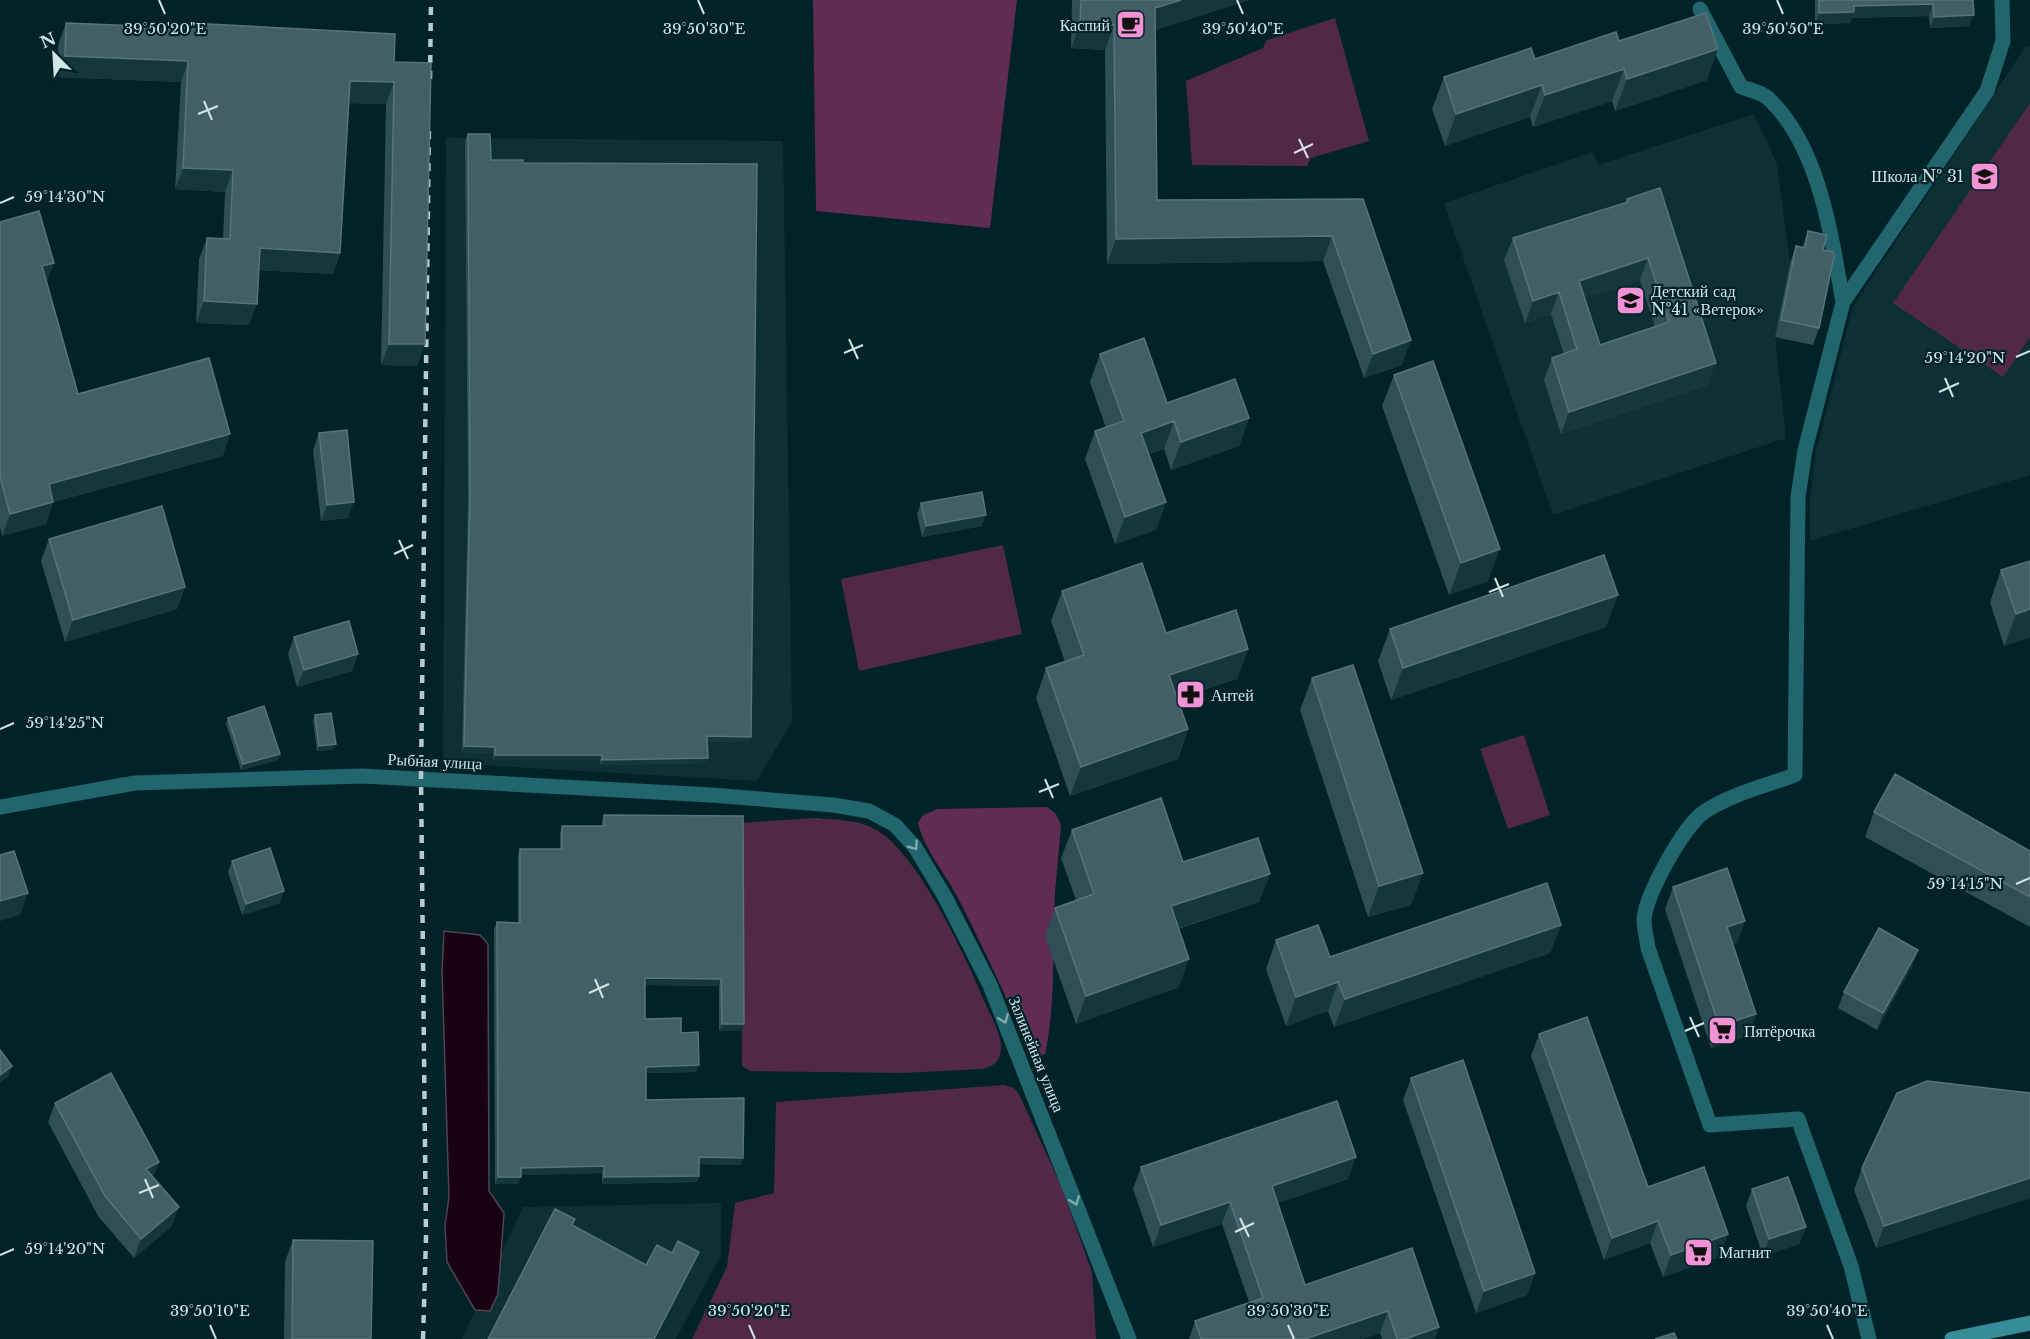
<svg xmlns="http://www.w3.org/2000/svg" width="2030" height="1339" viewBox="0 0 2030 1339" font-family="'Libre Baskerville',serif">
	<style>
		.built { fill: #0d3035 }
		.green { fill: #512946 }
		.forest { fill: #612c52 }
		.water { fill: #1a0013; stroke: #514452; stroke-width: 1.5 }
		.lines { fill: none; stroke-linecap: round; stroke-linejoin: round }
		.street { stroke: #21666f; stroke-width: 15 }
		.secondary { stroke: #368c97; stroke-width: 15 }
		.rail { stroke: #b6cbcd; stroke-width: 4.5; stroke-dasharray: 8 8; stroke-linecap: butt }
		.wall { fill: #2f4f54; fill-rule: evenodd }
		.shaded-wall { fill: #15373c }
		.building { fill: #415f64; stroke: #577478; stroke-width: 1.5; fill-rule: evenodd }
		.oneway { stroke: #82abb0 }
		.ticks { fill: none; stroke: #d1e4e6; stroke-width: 2 }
		.labels { text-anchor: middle; stroke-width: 4.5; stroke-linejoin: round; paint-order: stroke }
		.poi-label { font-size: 16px; fill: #d1e4e6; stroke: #002328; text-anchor: start }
		.street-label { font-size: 16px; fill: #d1e4e6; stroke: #002328 }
		.ticks-label { font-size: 15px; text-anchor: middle; fill: #d1e4e6; stroke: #002328; stroke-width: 4.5; stroke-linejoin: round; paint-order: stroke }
	</style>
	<rect width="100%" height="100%" fill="#002328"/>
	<path class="built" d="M2026,46H2030V475L1810,541V499L1816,452L1853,306Z
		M1754,114L1777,164L1790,263L1775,337L1786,438L1553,515L1444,203L1593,152L1598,165Z
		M446,138L783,141L792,721L757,781L443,763Z
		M721,1203V1255L676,1339H462L523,1207Z"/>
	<path class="green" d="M1335,18L1369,141L1311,158L1307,166L1192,165L1186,81L1263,48L1267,40Z
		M2030,103V337L2003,377L1893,303Z
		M1003,545L1022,634L859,671L841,579Z
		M1524,735L1550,815L1508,829L1480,749Z
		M815,818C835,820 859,819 877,830C919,856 966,957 985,1003C991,1017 1005,1040 1000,1055C998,1064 991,1066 983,1069L902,1073L750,1071L742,1066L740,823Z
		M1004,1085L1014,1088L1019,1094L1062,1188L1092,1272L1096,1339H692L727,1267L735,1203L774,1193L776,1102Z"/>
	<path class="forest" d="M813,0H1017L990,228L816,211Z
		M1047,807L1056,814L1061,825C1059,854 1055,883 1054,912C1053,959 1055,1007 1045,1054L1036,1058L1032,1055C1008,1001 984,948 957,896C943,870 925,851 918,823L922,816L937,809Z"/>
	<path class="water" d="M444,931L480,935L488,944L489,1191L504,1213L498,1294L490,1311L475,1310L447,1262L445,1226L449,1197L442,972Z"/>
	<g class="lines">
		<path class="street" d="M1700,9L1741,87C1750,90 1764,93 1770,100C1820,149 1831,235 1843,302
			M0,807L135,783L362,776L711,795L833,805L869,811L895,825L915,847L945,897L990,985L1129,1339
			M1869,1339L1851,1266L1798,1119L1710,1125L1648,948C1647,939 1644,929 1644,920C1645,895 1684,826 1704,812C1731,794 1765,786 1795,775L1798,497L1805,450L1843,302L1987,91L2003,41L2002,0"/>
		<path class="secondary" d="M1952,1339L2030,1323"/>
		<path class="rail" d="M430,79L431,0
			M423,1339L426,1238L421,778L429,124"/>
	</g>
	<path class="wall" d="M1072,0H1249L1155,30L1157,200L1363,199L1402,365L1364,378L1323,261L1107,264L1105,50L1071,48Z
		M1815,0H1973L1969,26L1930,28L1929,16L1852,18L1850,23L1815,24Z
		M66,23L188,28L190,23L394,62L425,344L417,366L381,365L386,104L349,103L340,253L333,274L258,270L249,325L196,323L199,259L207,238L223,239L225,192L175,189L181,82L57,77L58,45Z
		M1619,41L1707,80L1615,111L1612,101L1533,127L1530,117L1445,146L1432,109L1444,77Z
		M468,134L491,160L523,163L749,742H708L705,763L600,765V760H493V753L462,752L468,501L465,140Z
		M1627,199L1708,385L1561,434L1544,380L1552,358L1564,354L1551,314L1525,323L1504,260L1513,238L1625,203ZM1640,280L1655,327L1600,345L1585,298Z
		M0,222L47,283L78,394L223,456L53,502L46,524L2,536L0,527Z
		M1808,231L1823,250L1819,328L1813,345L1775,337L1790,263L1796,246L1802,248Z
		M1100,354L1167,403L1249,418L1239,446L1171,470L1164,449L1149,454L1166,502L1156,530L1115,544L1085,459L1095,431L1106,428L1090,382Z
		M1394,375L1488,581L1449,595L1382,406Z
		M319,433L348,518L321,521L313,450Z
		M921,503L982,526L922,537L917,514Z
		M49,539L185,587L177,609L65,642L41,561Z
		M2030,561V637L2004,646L1990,602L2001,570Z
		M1062,591L1166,633L1248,649L1237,679L1178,698L1188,729L1178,759L1070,796L1036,698L1046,668L1065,662L1051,621Z
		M1606,627L1391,700L1378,661L1390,629Z
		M294,637L358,654L352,671L297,687L288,654Z
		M1312,678L1411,905L1368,917L1300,710Z
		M315,715L336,744L334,749L317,751L313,720Z
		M228,718L280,754L278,760L241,770L226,723Z
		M1874,812L2030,851V927L1865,837Z
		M604,815L743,816L744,1024L742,1031H719V986L645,985V1019L681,1033L696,1072L646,1073V1100L741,1165L699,1164V1176L697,1182L602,1184V1173L521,1175L518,1184H495L494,929L497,922L518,923V856L520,849H560V833L562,826H602V822Z
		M1072,830L1183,862L1259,902L1178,929L1179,987L1076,1024L1045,936L1055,908L1076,900L1061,858Z
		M232,861L280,903L242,915L228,872Z
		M1673,887L1737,943L1732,944L1756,1014L1748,1036L1711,1048L1665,909Z
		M1561,925L1550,953L1334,1027L1328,1011L1286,1026L1266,969L1276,940L1330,957Z
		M1918,950L1912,966L1877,1030L1838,1008L1844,992Z
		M1539,1034L1648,1187L1720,1257L1663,1277L1650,1243L1604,1260L1531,1056Z
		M1411,1078L1535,1273L1527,1295L1476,1313L1403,1100Z
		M2030,1093V1198L1876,1248L1854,1190L1862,1168Z
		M55,1103L159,1162L153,1177L179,1207L171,1227L134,1258L98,1216L48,1122Z
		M1141,1167L1348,1179L1278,1203L1305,1285L1439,1327L1435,1339H1382L1380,1333L1362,1339H1189L1195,1321L1249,1302L1222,1224L1153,1247L1133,1189Z
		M1752,1189L1806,1227L1799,1244L1763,1256L1746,1206Z
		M293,1240L371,1339H284L285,1262Z"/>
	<path class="shaded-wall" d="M1181,0H1249L1146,33L1155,8Z
		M1933,4L1929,16L1852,18L1850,23L1815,24L1819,13L1854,6Z
		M1974,15L1969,26L1930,28L1934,17Z
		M1080,24L1114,25L1105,50L1071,48Z
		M1718,49L1707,80L1615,111L1627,79Z
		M65,56L188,61L181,82L57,77Z
		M1624,69L1612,101L1533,127L1545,95Z
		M350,81L394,82L386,104L342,103Z
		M1542,85L1530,117L1445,146L1456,114Z
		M183,168L233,170L225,192L175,189Z
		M1332,236L1323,261L1107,264L1116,239Z
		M260,248L340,253L333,274L252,270Z
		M1648,258L1640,280L1571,303L1579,281Z
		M54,263L46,285L42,266Z
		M1559,292L1551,314L1525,323L1533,301Z
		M204,301L257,304L249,325L196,323Z
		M1411,340L1402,365L1364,378L1373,354Z
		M389,344H425L417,366L381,365Z
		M1716,363L1708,385L1561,434L1569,412Z
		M1249,418L1239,446L1171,470L1181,442Z
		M1174,421L1164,449L1131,460L1141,433Z
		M230,434L223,456L53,502L46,524L2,536L10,514L49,484Z
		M354,502L348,518L321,521L327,505Z
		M1166,502L1156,530L1115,544L1125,517Z
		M986,515L982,526L922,537L926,526Z
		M1500,549L1488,581L1449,595L1461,563Z
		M185,587L177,609L65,642L73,620Z
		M1618,595L1606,627L1391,700L1403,668Z
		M2030,609V637L2004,646L2016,614Z
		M1248,649L1237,679L1158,704L1169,675Z
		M358,654L352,671L297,687L304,670Z
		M1188,729L1178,759L1070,796L1081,767Z
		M707,736L751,737L749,742H705Z
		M336,744L334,749L317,751L319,746Z
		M464,746L495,747L493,753L462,752Z
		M280,754L278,760L241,770L243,764Z
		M495,755H602L600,760H493Z
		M708,758L705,763L600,765L602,760Z
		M1423,873L1411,905L1368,917L1379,886Z
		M1270,874L1259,902L1160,934L1171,906Z
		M284,891L280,903L242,915L246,904Z
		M28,893L20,915L0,921V901Z
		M1745,921L1737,943L1719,949L1727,927Z
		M1561,925L1550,953L1334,1027L1345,999Z
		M1918,950L1912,966L1877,1030L1883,1013Z
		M1189,959L1179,987L1076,1024L1086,996Z
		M645,978L721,979L719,986L643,985Z
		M1338,982L1328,1011L1286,1026L1296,997Z
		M1756,1014L1748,1036L1711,1048L1719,1026Z
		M722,1024H744L742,1031H719Z
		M699,1065L696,1072L643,1073L646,1067Z
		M12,1066L8,1077L0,1083V1075Z
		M699,1157L743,1158L741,1165L697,1164Z
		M1356,1157L1348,1179L1264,1208L1272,1186Z
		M159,1162L151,1182L146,1169Z
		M604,1166L602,1173L518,1175L521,1168Z
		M699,1176L697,1182L602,1184L604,1177Z
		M498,1177H521L518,1184H495Z
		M2030,1178V1198L1876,1248L1884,1226Z
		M1230,1202L1222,1224L1153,1247L1161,1225Z
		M179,1207L171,1227L134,1258L141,1239Z
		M1658,1221L1650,1243L1604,1260L1612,1238Z
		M1806,1227L1799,1244L1763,1256L1769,1239Z
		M1728,1234L1720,1257L1663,1277L1671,1255Z
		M699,1252L697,1258L655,1339H654Z
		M1535,1273L1527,1295L1476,1313L1484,1291Z
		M1388,1311L1380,1333L1362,1339H1305Z
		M1439,1327L1435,1339H1405Z"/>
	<path class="building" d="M1081,0H1181L1155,8L1157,200L1363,199L1411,340L1373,354L1332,236L1116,239L1114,25L1080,24Z
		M1819,0H1973L1974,15L1934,17L1933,4L1854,6V12L1819,13Z
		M1706,13L1718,49L1627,79L1624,69L1545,95L1542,85L1456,114L1444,77L1531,48L1535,59L1616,32L1619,41Z
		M66,23L190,28V23L395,34L394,62L431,63L425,344H389L394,82L350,81L340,253L260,248L257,304L204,301L207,238L230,239L233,170L183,168L188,61L65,56Z
		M468,134H490L491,160H523V163L757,164L751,737L707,736L708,758L602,760V755H495V747L464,746L470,495Z
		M1660,188L1716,363L1569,412L1552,358L1577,349L1559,292L1533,301L1513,238L1628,202L1627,199ZM1648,258L1669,322L1600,345L1579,281Z
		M39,211L54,263L42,266L78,394L209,358L230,434L49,484L53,502L10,514L0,477V222Z
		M1808,231L1827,235L1823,250L1833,252L1834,256L1819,328L1781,320L1796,246L1805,248Z
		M1144,338L1167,403L1235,379L1249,418L1181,442L1174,421L1141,433L1166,502L1125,517L1095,431L1124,421L1100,354Z
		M1433,361L1500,549L1461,563L1394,375Z
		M347,430L354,502L327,505L319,433Z
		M982,492L986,515L926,526L921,503Z
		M162,506L185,587L73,620L49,539Z
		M1604,555L1618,595L1403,668L1390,629Z
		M2030,561V609L2016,614L2001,570Z
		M1142,563L1166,633L1236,610L1248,649L1169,675L1188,729L1081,767L1046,668L1084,655L1062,591Z
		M349,621L358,654L304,670L294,637Z
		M1353,665L1423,873L1379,886L1312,678Z
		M264,706L280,754L243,764L228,718Z
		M331,713L336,744L319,746L315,715Z
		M1895,774L2030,851V897L1874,812Z
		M1161,798L1183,862L1258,838L1270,874L1171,906L1189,959L1086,996L1055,908L1094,894L1072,830Z
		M604,815L743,816L744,1024H722L721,979L645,978V1019L681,1018V1033L698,1032L699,1065L646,1067V1100L744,1098L743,1158L699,1157V1176L604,1177V1166L521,1168V1177H498L497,922L520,923V849H562V826H604Z
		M270,848L284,891L246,904L232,861Z
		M14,851L28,893L0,901V855Z
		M1727,868L1745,921L1727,927L1756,1014L1719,1026L1673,887Z
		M1547,883L1561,925L1345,999L1338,982L1296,997L1276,940L1318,925L1330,957Z
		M1879,928L1918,950L1883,1013L1844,992Z
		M1587,1017L1648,1187L1704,1167L1728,1234L1671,1255L1658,1221L1612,1238L1539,1034Z
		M0,1050L12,1066L0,1075Z
		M1463,1060L1535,1273L1484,1291L1411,1078Z
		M111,1073L159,1162L146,1169L179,1207L141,1239L105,1196L55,1103Z
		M1927,1081L2030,1093V1178L1884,1226L1862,1168L1897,1093Z
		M1337,1101L1356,1157L1272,1186L1305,1285L1412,1248L1439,1327L1405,1339H1397L1388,1311L1305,1339H1201L1195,1321L1263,1298L1230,1202L1161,1225L1141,1167Z
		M1788,1177L1806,1227L1769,1239L1752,1189Z
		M555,1209L575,1219L572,1225L646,1265L657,1245L672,1253L678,1241L699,1252L654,1339H488Z
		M293,1240L373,1241L371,1339H292Z
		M1674,1333L1677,1339H1655Z"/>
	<defs><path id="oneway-chevron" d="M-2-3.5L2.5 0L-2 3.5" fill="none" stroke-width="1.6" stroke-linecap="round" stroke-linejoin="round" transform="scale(1.5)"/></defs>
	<g class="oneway">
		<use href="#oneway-chevron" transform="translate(914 846) rotate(55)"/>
		<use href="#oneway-chevron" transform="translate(1004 1019) rotate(68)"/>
		<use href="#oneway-chevron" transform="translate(1075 1201) rotate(69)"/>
	</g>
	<path class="ticks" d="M159,0L165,14M698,0L704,14M1237,0L1243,14M1777,0L1783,14M204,101L212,120M198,114L218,106M1299,139L1308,158M1294,153L1313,144M0,203L14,197M849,339L858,359M844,353L863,345M2016,357L2030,351M1945,378L1953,397M1939,392L1959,383M399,540L408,559M394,554L413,545M1495,578L1503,597M1489,592L1509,584M0,729L14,723M1045,779L1053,798M1039,792L1059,784M2016,884L2030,878M595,979L603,998M589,993L609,984M1690,1017L1699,1037M1685,1031L1704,1023M145,1179L153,1198M139,1193L159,1185M1240,1218L1249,1237M1235,1232L1254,1223M0,1255L14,1249M210,1325L216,1339M749,1325L755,1339M1288,1325L1294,1339M1827,1325L1833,1339"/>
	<defs>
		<symbol id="cafe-square" viewBox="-11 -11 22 22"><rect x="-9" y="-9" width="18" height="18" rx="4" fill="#f391d6" stroke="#002328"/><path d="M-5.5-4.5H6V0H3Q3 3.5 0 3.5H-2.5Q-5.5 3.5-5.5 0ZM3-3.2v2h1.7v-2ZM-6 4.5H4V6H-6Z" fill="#111"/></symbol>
		<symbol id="school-square" viewBox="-11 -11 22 22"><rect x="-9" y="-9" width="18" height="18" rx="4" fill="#f391d6" stroke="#002328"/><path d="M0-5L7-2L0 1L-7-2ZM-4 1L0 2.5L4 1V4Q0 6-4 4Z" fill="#111"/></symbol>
		<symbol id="pharmacy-square" viewBox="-11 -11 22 22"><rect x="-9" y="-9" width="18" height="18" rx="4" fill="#f391d6" stroke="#002328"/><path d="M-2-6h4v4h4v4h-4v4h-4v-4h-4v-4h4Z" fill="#111"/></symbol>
		<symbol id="supermarket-square" viewBox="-11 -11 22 22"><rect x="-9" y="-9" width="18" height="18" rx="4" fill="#f391d6" stroke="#002328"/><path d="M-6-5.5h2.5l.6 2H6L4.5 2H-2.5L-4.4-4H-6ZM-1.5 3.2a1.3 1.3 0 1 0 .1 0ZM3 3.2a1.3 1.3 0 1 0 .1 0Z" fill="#111"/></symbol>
	</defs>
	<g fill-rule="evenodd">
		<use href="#cafe-square" x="1114" y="8" width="33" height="33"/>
		<use href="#school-square" x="1968" y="160" width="33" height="33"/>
		<use href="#school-square" x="1614" y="284" width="33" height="33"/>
		<use href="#pharmacy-square" x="1174" y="678" width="33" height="33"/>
		<use href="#supermarket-square" x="1706" y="1014" width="33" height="33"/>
		<use href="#supermarket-square" x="1682" y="1236" width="33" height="33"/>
	</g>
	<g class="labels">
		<g class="poi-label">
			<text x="1110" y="31" text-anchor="end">Каспий</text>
			<text x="1964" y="182" text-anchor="end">Школа № 31</text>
			<text x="1651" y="297">Детский сад<tspan x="1651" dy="18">№41 «Ветерок»</tspan></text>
			<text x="1211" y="701">Антей</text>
			<text x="1744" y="1037">Пятёрочка</text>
			<text x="1719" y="1258">Магнит</text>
		</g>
		<g class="street-label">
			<text transform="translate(435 761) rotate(3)" y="6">Рыбная улица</text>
			<text transform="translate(1037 1054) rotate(68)" y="6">Залинейная улица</text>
		</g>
	</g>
	<g class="ticks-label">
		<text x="704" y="34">39°50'30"E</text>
		<text x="1783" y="34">39°50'50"E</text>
		<text x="165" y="34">39°50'20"E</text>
		<text x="1243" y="34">39°50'40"E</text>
		<text x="65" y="202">59°14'30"N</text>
		<text x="1965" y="363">59°14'20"N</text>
		<text x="65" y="728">59°14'25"N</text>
		<text x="1965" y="889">59°14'15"N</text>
		<text x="65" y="1254">59°14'20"N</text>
		<text x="210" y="1316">39°50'10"E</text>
		<text x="749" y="1316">39°50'20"E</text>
		<text x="1288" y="1316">39°50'30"E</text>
		<text x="1827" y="1316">39°50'40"E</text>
	</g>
	<g transform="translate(54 54) rotate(336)" stroke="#002328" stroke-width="4.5" paint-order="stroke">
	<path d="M0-4.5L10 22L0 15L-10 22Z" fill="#d1e4e6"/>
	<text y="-9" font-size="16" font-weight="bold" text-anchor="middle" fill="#d1e4e6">N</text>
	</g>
</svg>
